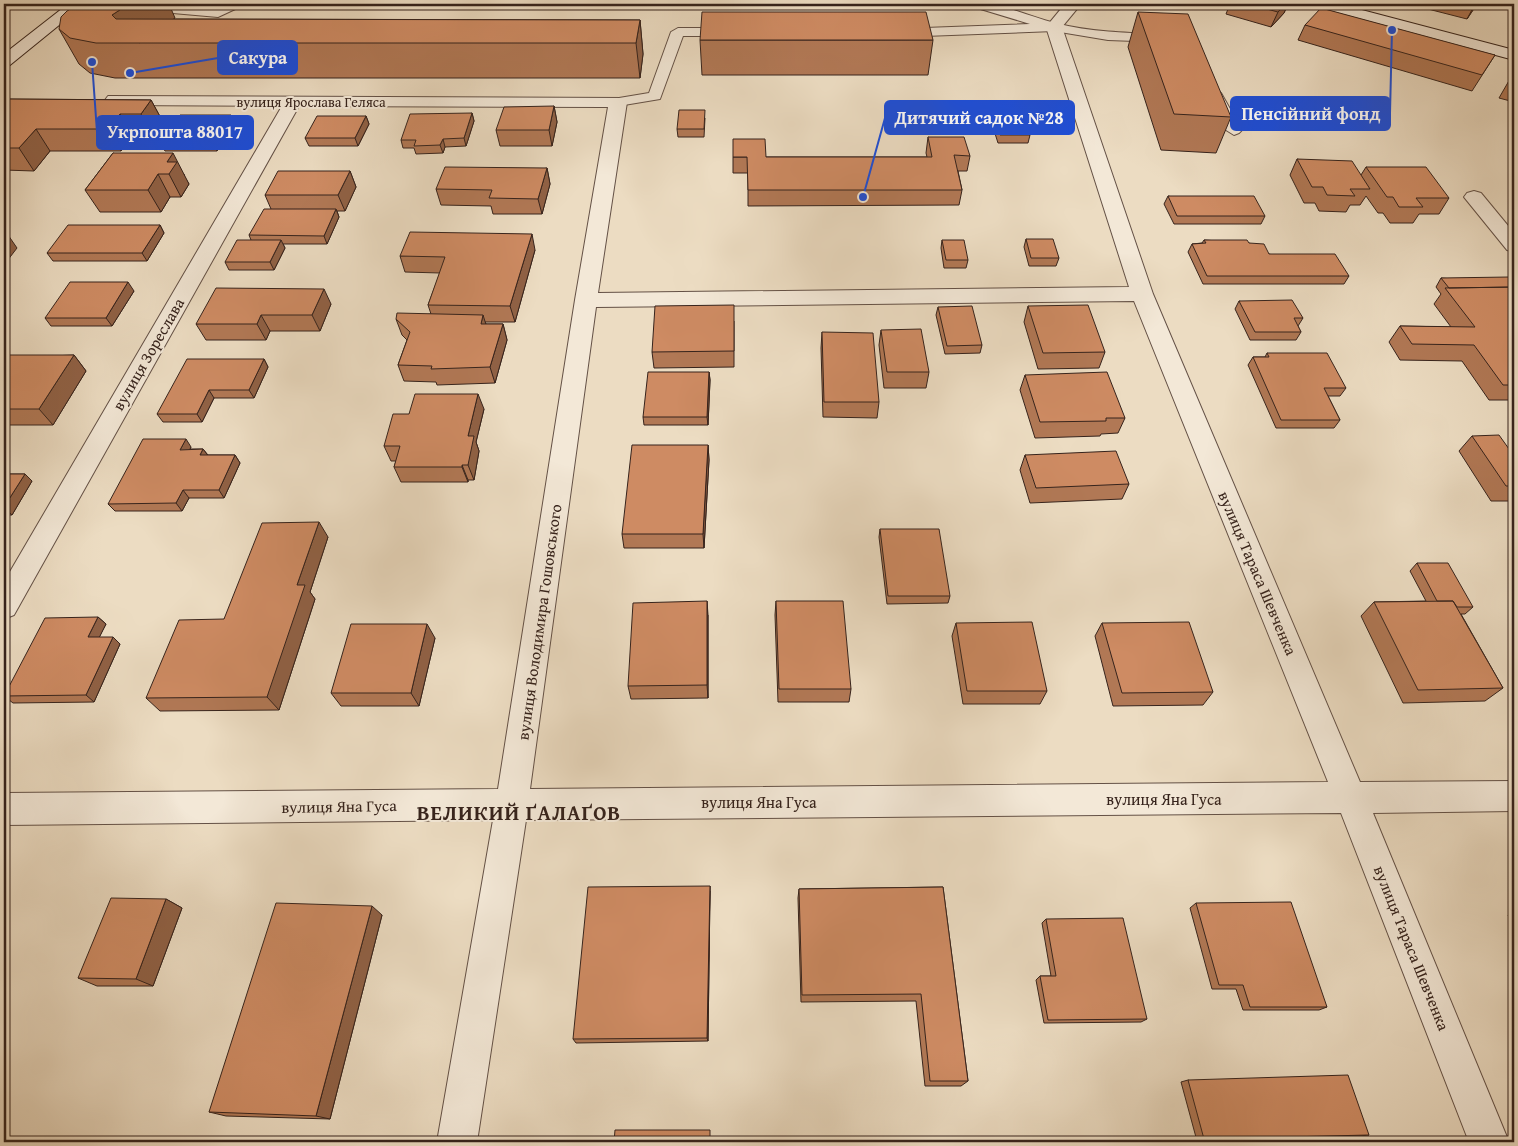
<svg xmlns="http://www.w3.org/2000/svg" width="1518" height="1146" viewBox="0 0 1518 1146" font-family="'Gentium Book Plus',serif">
	<style>
		.lines { fill: none; stroke-linecap: round; stroke-linejoin: round }
		.lane-casing { stroke: #645146; stroke-width: 2 }
		.street-casing { stroke: #645146; stroke-width: 2 }
		.secondary-casing { stroke: #36231c; stroke-width: 2 }
		.lane { fill: #f3e8d7; fill-rule: evenodd }
		.street { fill: #f3e8d7; fill-rule: evenodd }
		.secondary { fill: #f3e8d7; fill-rule: evenodd }
		.wall { fill: #b17855; stroke: #36231c }
		.shaded-wall { fill: #906145; stroke: #36231c }
		.building { fill: #ce8b63; stroke: #36231c }
		.labels { text-anchor: middle; stroke-width: 4; stroke-linejoin: round; paint-order: stroke }
		.far-street-label { font-size: 14px; fill: #36231c; stroke: #f3e8d7 }
		.street-label { font-size: 16px; fill: #36231c; stroke: #f3e8d7 }
		.district-label { font-size: 21px; font-weight: bold; letter-spacing: 1px; fill: #36231c; stroke: #f3e8d7 }
		.leader { fill: none; stroke: #1d4ed8; stroke-width: 2 }
		.callout-dot { fill: #1d4ed8; stroke: #f3e8d7; stroke-width: 2 }
		.callout { fill: #1d4ed8; stroke: #1d4ed8; stroke-width: 2 }
		.callout-label { font-size: 18px; text-anchor: middle; font-weight: bold; fill: #fff }
	</style>
	<rect width="100%" height="100%" fill="#ecdcc2"/>
	<filter id="stains"><feTurbulence type="fractalNoise" baseFrequency=".004" numOctaves="4"/><feColorMatrix values="0 0 0 0 .2 0 0 0 0 .09 0 0 0 0 .02 0 0 0 .5 -.17"/></filter>
	<radialGradient id="worn" r=".72"><stop offset=".6" stop-color="#630" stop-opacity="0"/><stop offset="1" stop-color="#630" stop-opacity=".3"/></radialGradient>
	<g class="lines">
		<defs>
			<path id="lane" d="M109,4H158L216,9L228,4H246L218,17L116,8Z
				M972,4C1001,2 1027,16 1055,23C1090,32 1127,33 1163,34L1170,38L1163,42L1108,40L1054,31L898,37L891,33L898,29L1030,24L974,7Z
				M678,28H732L739,32L732,36H683L660,99L618,106L613,105L611,102L613,99L649,93L671,32Z
				M1214,89L1221,93L1242,130L1239,133L1234,135L1226,130L1207,93Z"/>
			<path id="street" d="M1065,4H1081L1062,27L1153,294L1360,782L1514,781V811L1373,813L1509,1142H1469L1341,813L526,820L477,1142H437L493,820L4,825V793L498,789L575,300L608,107L299,106L14,615L4,619V582L282,106L114,105L108,104L105,100L108,96L624,98L627,102L598,293L1129,287L1046,27ZM1134,301L1328,782L530,789L596,307Z
				M1474,191L1481,193L1514,233V252L1507,250L1464,197L1467,193Z"/>
			<path id="secondary" d="M68,4H85L10,65L4,67V54Z
				M1314,4H1339L1514,50V60L1317,7Z"/>
		</defs>
		<use href="#lane" class="lane-casing"/>
		<use href="#street" class="street-casing"/>
		<use href="#secondary" class="secondary-casing"/>
		<use href="#lane" class="lane"/>
		<use href="#street" class="street"/>
		<use href="#secondary" class="secondary"/>
	</g>
	<path class="wall" d="M394,4H416L412,7Z
		M1230,4H1288L1284,13L1271,27L1226,14Z
		M1427,4H1477L1467,19L1424,8Z
		M1138,12L1231,117L1216,153L1161,150L1128,47Z
		M175,18L173,19L640,20L643,54L640,78H115L90,73L79,64L59,29Z
		M1305,25L1495,55L1472,91L1298,40Z
		M700,40H933L928,75H702Z
		M1514,72V102L1499,98Z
		M4,99L151,100L163,122L153,136H132L121,151H50L34,171L4,170Z
		M554,106L557,122L552,146H500L496,130Z
		M472,113L474,121L466,146L445,147L443,153L416,154L414,148H403L401,140Z
		M366,116L369,124L358,146H309L305,138Z
		M994,116L1030,135L1028,143H998L992,124Z
		M705,118L704,137H678L677,129Z
		M234,123L217,151H165L160,143Z
		M928,137L970,156L967,171H958L962,190L959,205L748,206V173H733V157H927L926,153Z
		M113,153L185,175L184,176L189,184L181,197H170L161,212H100L85,190Z
		M1297,159L1361,175L1366,167L1449,198L1439,214H1419L1413,223H1390L1383,213H1378L1366,196L1360,205H1350L1346,212L1319,211L1315,203H1304L1290,175Z
		M547,168L550,184L542,214H493L491,206L441,205L436,189Z
		M350,171L356,187L345,211H337L339,217L327,244H283L285,248L274,270H229L225,262L251,240L249,235L271,209L265,195Z
		M1168,196L1265,216L1261,224H1174L1164,204Z
		M160,225L164,233L147,261H53L47,253Z
		M1026,239L1059,258L1056,266H1029L1024,247Z
		M942,240L968,260L966,268H944L941,248Z
		M1204,240L1249,243L1269,254L1349,276L1344,284H1203L1188,252L1192,244L1202,243Z
		M535,250L515,322H485L486,324H503L507,340L495,383L437,385L436,382L404,381L398,365L407,340L402,335L396,319L431,314L428,305L440,273L405,272L400,256Z
		M1441,278L1514,284V400H1489L1462,361L1400,360L1389,342L1400,326L1451,327L1434,304L1441,294L1436,287Z
		M134,291L112,326H51L45,318Z
		M1239,301L1303,318L1298,326L1301,332L1296,340H1250L1235,309Z
		M331,304L320,331H270L266,340H206L196,324Z
		M1028,306L1105,352L1099,368L1038,369L1024,322Z
		M938,307L982,345L980,353L945,354L936,315Z
		M734,321V367L654,368L652,352Z
		M881,330L929,372L926,388H884L879,345Z
		M822,332L879,402L877,418L823,417L821,348Z
		M1267,353L1346,388L1340,396H1328L1340,420L1334,428H1276L1248,365L1253,357H1265Z
		M74,355L86,371L53,425H4V358Z
		M264,359L268,367L254,398H214L202,422H163L157,414Z
		M709,372L710,380L708,425H644L643,417Z
		M1025,375L1125,418L1118,433L1101,434L1100,436L1035,438L1020,390Z
		M484,409L476,442L479,451L474,480H468V482H401L394,467L396,461H391L384,446L409,414Z
		M1472,436L1514,456V501H1491L1459,451Z
		M708,445L709,460L704,548H624L622,534Z
		M191,447L190,449H203L208,455H235L240,463L224,498H189L182,511H115L108,504Z
		M1025,455L1129,484L1122,499L1030,503L1020,470Z
		M4,474H25L32,481L12,515H4Z
		M880,529L950,596L948,603L887,604L879,537Z
		M328,537L310,592L315,599L279,710L160,711L146,698L224,619Z
		M1417,563L1473,607L1465,614H1461L1503,688L1485,701L1403,703L1361,616L1374,602L1426,601L1410,571Z
		M776,601L851,689L849,702H778L775,615Z
		M708,615V698L631,699L628,686Z
		M98,617L106,624L99,637L120,644L94,702L13,703L4,696Z
		M956,623L1047,691L1040,704H963L952,636Z
		M1102,623L1213,692L1203,705L1113,706L1095,636Z
		M435,638L419,706H341L331,693Z
		M943,887L968,1081L961,1086H925L916,1001L801,1002L798,898L799,889Z
		M710,891L708,1041L576,1043L573,1039Z
		M166,899L182,908L153,986H97L78,978Z
		M1196,903L1327,1007L1319,1010H1243L1236,989H1212L1190,908Z
		M1514,913V928L1508,915Z
		M382,915L330,1119L226,1116L209,1112Z
		M1046,919L1147,1019L1141,1022L1044,1023L1036,980L1040,976H1051L1042,923Z
		M1188,1080L1369,1135L1359,1136L1197,1141L1181,1082Z"/>
	<path class="shaded-wall" d="M4,4H10L12,7L4,14Z
		M129,4H169L175,18L139,43L112,15Z
		M1285,4H1288L1284,13L1271,27L1278,12Z
		M1475,4H1477L1467,19Z
		M640,20L643,54L640,78L636,43Z
		M151,100L163,122L153,136L141,114Z
		M554,106L557,122L552,146L549,130Z
		M472,113L474,121L466,146L464,138Z
		M120,114L132,136L121,151L108,129Z
		M231,115L234,123L217,151L213,143Z
		M366,116L369,124L358,146L355,138Z
		M36,129L50,151L34,171L19,148Z
		M443,139L445,147L443,153L440,145Z
		M173,153L189,184L181,197L169,174L167,162Z
		M547,168L550,184L542,214L538,199Z
		M350,171L356,187L345,211L338,195Z
		M158,174L170,197L161,212L148,190Z
		M336,209L339,217L327,244L324,236Z
		M160,225L164,233L147,261L142,253Z
		M6,232L17,248L4,265V234Z
		M532,234L535,250L515,322L510,306Z
		M281,240L285,248L274,270L270,262Z
		M128,282L134,291L112,326L106,318Z
		M324,289L331,304L320,331L312,315Z
		M261,315L270,331L266,340L257,324Z
		M483,315L488,331L481,324Z
		M503,324L507,340L495,383L490,367Z
		M74,355L86,371L53,425L39,409Z
		M264,359L268,367L254,398L249,390Z
		M709,372L710,380L708,425L707,417Z
		M209,390L214,398L202,422L197,414Z
		M478,394L484,409L476,442L479,451L474,480L468,465V436Z
		M186,439L191,447L186,457L180,450Z
		M708,445L709,460L704,548L703,534Z
		M203,449L209,457L200,455Z
		M235,455L240,463L224,498L219,490Z
		M462,465L468,480V482L462,467Z
		M25,474L32,481L12,515L4,507Z
		M183,490L189,498L182,511L176,503Z
		M319,522L328,537L310,592L315,599L279,710L267,697L297,585Z
		M707,601L708,615V698L707,685Z
		M98,617L106,624L96,644L88,637Z
		M427,624L435,638L419,706L411,693Z
		M113,637L120,644L94,702L86,695Z
		M710,886V891L708,1041L707,1038Z
		M166,899L182,908L153,986L136,979Z
		M372,906L382,915L330,1119L316,1116Z"/>
	<path class="building" d="M79,4H129L112,15L116,19L640,20L636,43H96L70,38L59,29L61,17L67,11Z
		M1248,4H1285L1278,12Z
		M1321,8L1495,55L1482,75L1305,25Z
		M702,12H926L933,40H700Z
		M1138,12L1188,14L1231,117L1174,114Z
		M1514,73V84L1509,82Z
		M4,99L151,100L141,114H120L108,129H36L19,148H4Z
		M554,106L549,130H496L504,107Z
		M679,110H705L704,129H677Z
		M472,113L464,138L443,139L440,145L414,146L416,140H401L410,114Z
		M180,115H231L213,143H160Z
		M317,116H366L355,138H305Z
		M994,116H1023L1030,135H1000Z
		M928,137H964L970,156L954,155L962,190H748L747,157H733V139H765L766,157H932Z
		M113,153H173L167,162H177L169,174H158L148,190H85Z
		M1297,159L1352,161L1370,189H1350L1355,196L1327,195L1323,187H1312Z
		M445,167L547,168L538,199L489,198L492,190L436,189Z
		M1366,167H1426L1449,198H1416L1423,207H1399L1393,197H1387Z
		M278,171H350L338,195H265Z
		M1168,196H1254L1265,216H1177Z
		M264,209H336L324,236L249,235Z
		M68,225H160L142,253H47Z
		M410,232L532,234L510,306L428,305L445,257L400,256Z
		M1026,239H1053L1059,258H1031Z
		M237,240H281L270,262H225Z
		M942,240H964L968,260H946Z
		M1204,240H1247L1249,243L1264,244L1269,254H1335L1349,276H1207L1192,244L1206,243Z
		M1509,277L1514,284V287L1449,288L1441,278Z
		M70,282H128L106,318H45Z
		M1514,287V385H1503L1474,345L1412,344L1400,326L1475,327L1445,288Z
		M216,288L324,289L312,315H261L257,324H196Z
		M1292,300L1303,318H1294L1301,332H1255L1239,301Z
		M734,305V351L652,352L655,306Z
		M1088,305L1105,352L1043,353L1028,306Z
		M972,306L982,345L947,346L938,307Z
		M397,313L483,315L481,324H503L490,367L431,369L432,366L398,365L410,332L396,319Z
		M921,329L929,372H887L881,330Z
		M822,332L873,333L879,402H824Z
		M1267,353H1327L1346,388H1324L1340,420H1281L1253,357H1269Z
		M6,355H74L39,409H4V358Z
		M187,359H264L249,390H209L197,414H157Z
		M648,372H709L707,417H643Z
		M1107,372L1125,418H1106V421L1040,422L1025,375Z
		M415,394H478L468,436H474L468,465H462V467H394L400,446H384L393,414H409Z
		M1499,435L1514,456V486H1506L1472,436Z
		M143,439H186L180,450L203,449L200,455H235L219,490H183L176,503L108,504Z
		M632,445H708L703,534H622Z
		M1116,451L1129,484L1036,488L1025,455Z
		M4,474H25L4,507Z
		M319,522L297,585H305L267,697L146,698L179,620L224,619L262,523Z
		M880,529H939L950,596H888Z
		M1417,563H1448L1473,607H1457L1453,601H1437Z
		M707,601V685L628,686L633,603Z
		M776,601H843L851,689H779Z
		M1453,601L1503,688L1418,690L1374,602Z
		M98,617L88,637H113L86,695L4,696L45,618Z
		M1032,622L1047,691H967L956,623Z
		M1189,622L1213,692L1122,693L1102,623Z
		M351,624H427L411,693H331Z
		M710,886L707,1038L573,1039L588,887Z
		M943,887L968,1081H930L921,994L802,995L799,889Z
		M111,898L166,899L136,979L78,978Z
		M1291,902L1327,1007H1250L1243,985H1219L1196,903Z
		M276,903L372,906L316,1116L209,1112Z
		M1123,918L1147,1019L1048,1020L1040,976H1056L1046,919Z
		M1348,1075L1369,1135L1204,1139L1188,1080Z
		M615,1130H710V1142H614Z"/>
	<g class="labels">
		<g class="far-street-label">
			<text x="311" y="107">вулиця Ярослава Геляса</text>
		</g>
		<g class="street-label">
			<text transform="translate(148 354) rotate(-60)" y="6">вулиця Зореслава</text>
			<text transform="translate(1258 573) rotate(67)" y="6">вулиця Тараса Шевченка</text>
			<text transform="translate(539 622) rotate(-82)" y="6">вулиця Володимира Гошовського</text>
			<text x="1164" y="805">вулиця Яна Гуса</text>
			<text x="759" y="808">вулиця Яна Гуса</text>
			<text transform="translate(339 806) rotate(-1)" y="6">вулиця Яна Гуса</text>
			<text transform="translate(1412 948) rotate(68)" y="6">вулиця Тараса Шевченка</text>
		</g>
		<g class="district-label">
			<text x="519" y="820">ВЕЛИКИЙ ҐАЛАҐОВ</text>
		</g>
	</g>
	<path class="leader" d="M130 73L218 58M1392 30L1390 113M863 197L885 118M92 62L97 132"/>
	<g class="callout-dot">
		<circle cx="130" cy="73" r="5"/>
		<circle cx="1392" cy="30" r="5"/>
		<circle cx="863" cy="197" r="5"/>
		<circle cx="92" cy="62" r="5"/>
	</g>
	<g class="callout">
		<rect x="218" y="41" width="79" height="33" rx="5"/>
		<rect x="1231" y="97" width="159" height="33" rx="5"/>
		<rect x="885" y="101" width="189" height="33" rx="5"/>
		<rect x="97" y="116" width="156" height="33" rx="5"/>
	</g>
	<g class="callout-label">
		<text x="258" y="64">Сакура</text>
		<text x="1311" y="120">Пенсійний фонд</text>
		<text x="979" y="124">Дитячий садок №28</text>
		<text x="175" y="138">Укрпошта 88017</text>
	</g>
	<rect width="1518" height="1146" fill="none" stroke="#ecdcc2" stroke-width="20"/>
	<rect x="5" y="5" width="1508" height="1136" fill="none" stroke="#36231c" stroke-width="2.5"/>
	<rect x="10" y="10" width="1498" height="1126" fill="none" stroke="#36231c"/>
	<rect width="100%" height="100%" filter="url(#stains)"/>
	<rect width="100%" height="100%" fill="url(#worn)"/>
</svg>
